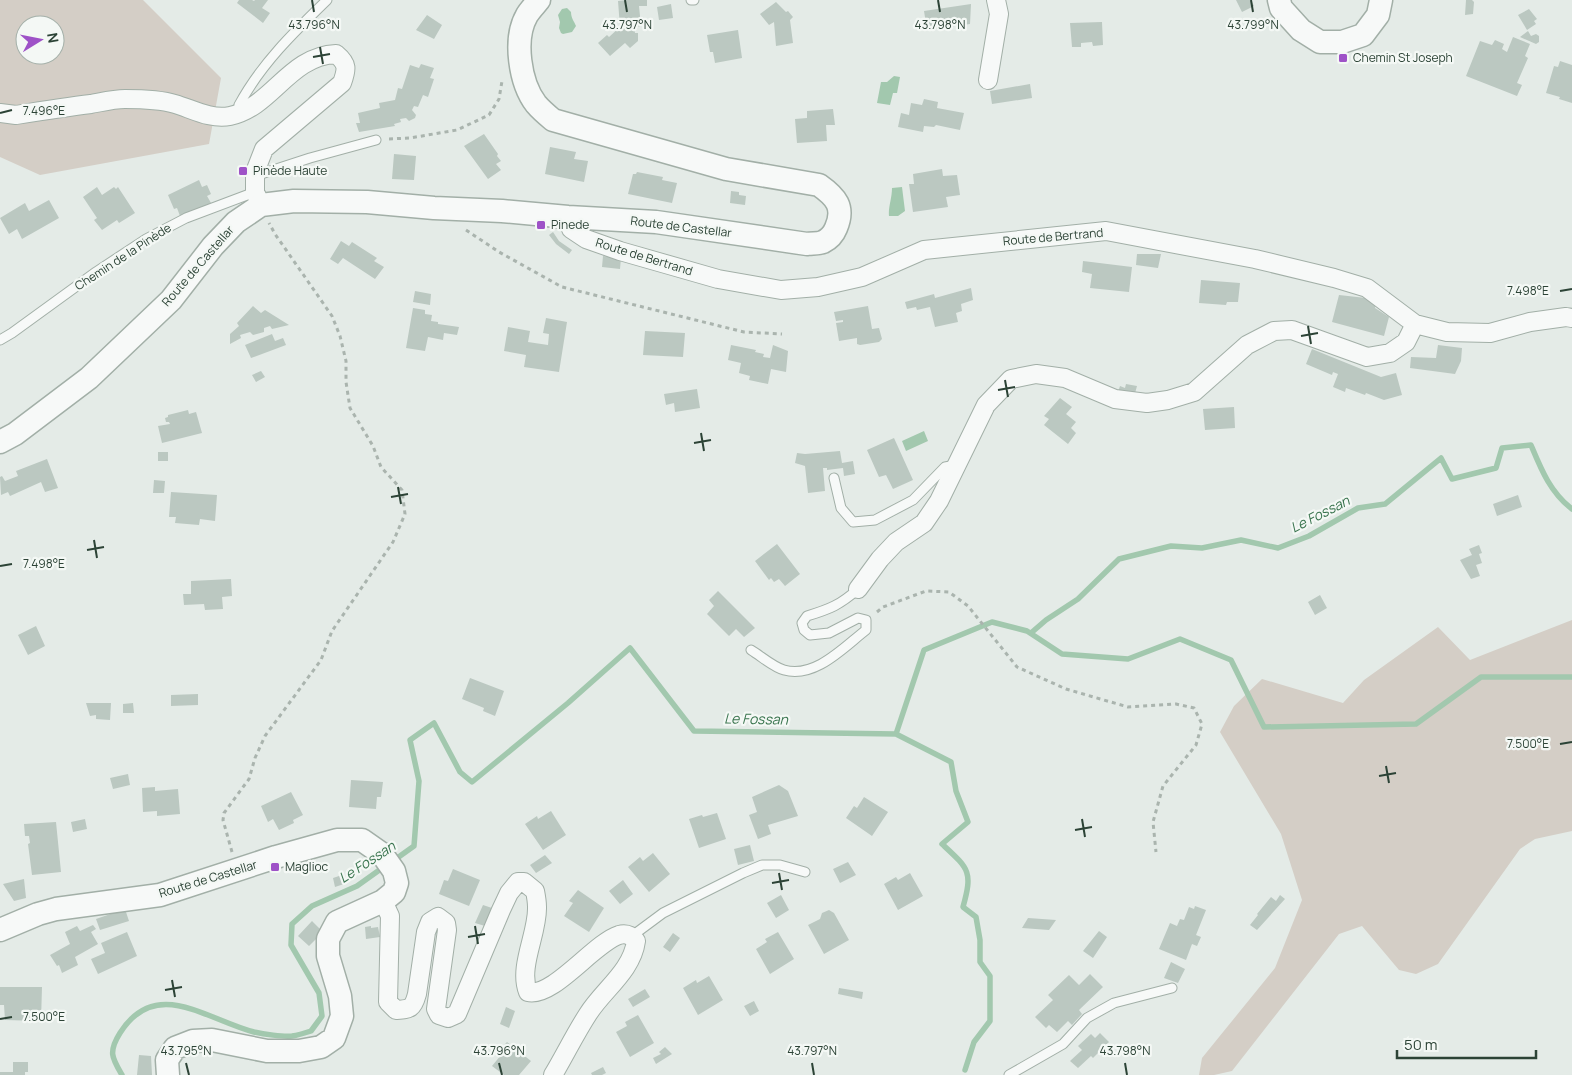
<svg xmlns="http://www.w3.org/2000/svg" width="1572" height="1075" viewBox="0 0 1572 1075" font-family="Manrope,sans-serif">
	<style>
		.green { fill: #d4cec6; fill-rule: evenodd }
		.water { fill: #a2c8ae }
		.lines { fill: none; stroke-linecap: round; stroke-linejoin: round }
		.stream { stroke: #a2c8ae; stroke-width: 5.5 }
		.building { fill: #bbc8c1 }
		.service-casing { stroke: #a2afa7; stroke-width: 11 }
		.minor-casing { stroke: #a2afa7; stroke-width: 20 }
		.tertiary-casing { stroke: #a2afa7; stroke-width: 25 }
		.path { stroke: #aab4ae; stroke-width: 3; stroke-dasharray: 4 4; stroke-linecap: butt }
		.service { stroke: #f7f9f8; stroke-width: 9 }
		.minor { stroke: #f7f9f8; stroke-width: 18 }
		.tertiary { stroke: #f7f9f8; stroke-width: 22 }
		.ticks { fill: none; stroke: #2c4336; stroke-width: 2 }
		.poi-dot { fill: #9e52c7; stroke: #f4f8f5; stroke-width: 2 }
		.labels { text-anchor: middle; stroke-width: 4.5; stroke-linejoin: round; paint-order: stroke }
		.poi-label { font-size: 12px; fill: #2c4336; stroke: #f4f8f5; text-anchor: start }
		.street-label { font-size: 12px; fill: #2c4336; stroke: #f4f8f5 }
		.water-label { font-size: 14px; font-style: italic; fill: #39744e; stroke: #f4f8f5 }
		.ticks-label { font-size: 12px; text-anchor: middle; fill: #2c4336; stroke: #f4f8f5; stroke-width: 4.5; stroke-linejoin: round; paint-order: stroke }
	</style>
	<rect width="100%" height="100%" fill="#e4ebe7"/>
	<path class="green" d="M0,0H143L221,78L209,144L40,175L0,157ZM25,25H55V55H25Z
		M1572,620V831L1535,839L1520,849L1438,964L1416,974L1399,970L1362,926L1339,934L1232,1071L1214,1075H1199L1202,1058L1275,968L1302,900L1281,834L1220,732L1234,706L1262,679L1343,703L1364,680L1438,627L1470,660Z"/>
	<path class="water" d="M567,8L571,12C571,18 574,21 576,26L572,32L563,34L561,33L559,28L560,22L558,15L562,9Z
		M894,76L900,77L897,93H893L890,105L877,103L881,82H887Z
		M902,187L905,211L898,216H889C888,208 892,198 892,188Z
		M924,431L928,441L906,451L902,441Z"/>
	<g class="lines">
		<path class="stream" d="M1031,633L1046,620L1078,599L1119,559L1171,546L1202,548L1241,540L1278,548L1309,536L1358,508L1385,504L1441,458L1452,479L1496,468L1502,448L1531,445C1541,469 1550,492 1572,509
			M896,734L924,650L992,622L1027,631L1062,654L1128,659L1180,639L1231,660L1264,727L1416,724L1481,677H1572
			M393,861L414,846L419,781L410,740L434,723L460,772L472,782L568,703L630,648L694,731L896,734L951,762L956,791L968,822L942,844C969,869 973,871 963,907L976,917L980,940V962L990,976V1021L974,1042L965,1070
			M122,1075C112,1058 108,1052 120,1033C156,976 207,1020 254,1032C263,1034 283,1037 292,1036C299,1035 305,1033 311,1031L322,1016L319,993L291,945L292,924L312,906L357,886L385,866"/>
	</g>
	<path class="building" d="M239,0H252L254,1L255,0H268L262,8L270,13L263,23L237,3Z
		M627,0H647V6H639L641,26L634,27L635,33H638V41L630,48L625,43L610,56L598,43L607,35L609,37L620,27L618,1Z
		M1236,0H1251L1254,6L1242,12Z
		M1466,0H1472L1474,2L1473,14L1465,15Z
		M776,2L786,12L788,11L793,17L790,20L793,43L776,46L774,22L769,25L760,14Z
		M671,4L673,18L659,20L657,7Z
		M971,4L970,24L927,30L924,11Z
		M1529,9L1537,19L1534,21L1536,24L1527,30L1518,15Z
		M427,15L442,25L434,39L416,30Z
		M1102,22L1103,45L1093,46L1092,42L1081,43V47H1072L1070,23Z
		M738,30L742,58L715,63L713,52H710L707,35Z
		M1528,31L1531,36L1536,34L1539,36V42L1536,44L1520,37Z
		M1513,37L1530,44L1525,56L1528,58L1517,83L1522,85L1517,96L1466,76L1480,41L1492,45L1495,40L1504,44L1502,49L1507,52Z
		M1560,61L1572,65V103L1559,99L1560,97L1546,93L1554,66L1558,67Z
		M421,64L434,68L430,78L434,79L428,97L423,95L418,107L414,106L412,110L416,115L415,118L409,121L406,118L400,119L401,122L394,124L395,126L359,132L356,123H360L358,113L380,108L379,103L395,100L398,88L402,89L410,65L419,68Z
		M1030,84L1032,98L992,104L990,91Z
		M924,99L938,102L937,108L964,113L960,130L936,125L934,127L924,126L923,132L898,127L901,113L909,115L911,103L922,105Z
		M833,109L835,125H826L827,141L797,143L795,119L807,118V111Z
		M484,134L498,154L497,156L501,161L496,164L501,170L488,179L464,146Z
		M550,147L576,152L574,159L588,161L584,182L545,174Z
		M394,154L416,156L414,180L392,179Z
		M942,169L943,176L957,175L960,195L946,197L948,207L913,212L909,184H914L913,174Z
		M637,172L663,177L662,180L677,183L672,203L628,194L633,174H636Z
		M199,180L202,187L207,185L211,194L207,196L211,203L180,216L177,208L174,209L168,195Z
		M97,187L102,195L114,187L116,189L118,187L135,213L119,223L117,220L102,230L94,220L97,218L83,197Z
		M731,191L739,192V195L746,196L745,205L730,203Z
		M49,200L59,218L22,239L17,229L9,234L0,218L25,203L29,211Z
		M553,232L559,241L572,250L569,254L556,244L549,235Z
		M341,241L349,246L352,242L377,258L374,261L384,267L375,279L343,258L338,264L330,259Z
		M1137,254H1161L1158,268L1136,265Z
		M603,256L621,258L620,269L602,267Z
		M1083,261L1132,267L1129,292L1090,288L1092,274L1082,272Z
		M1201,280L1240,283L1238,302H1227L1226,305L1199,303Z
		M971,288L973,300L961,304L962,311L956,313L958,322L935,327L930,307L917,310L916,307L907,309L905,302L934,294L935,298Z
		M415,291L431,294L430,305L413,302Z
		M1339,295L1366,298L1376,303L1375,308L1389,317L1384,336L1332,322Z
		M253,306L261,313L265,310L289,325L272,329L270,326L264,328V332L253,335L250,332L240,335L241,338L230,344V334L239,326L237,323Z
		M868,306L872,329L879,328L882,339L879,342L860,345L857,344V338L839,341L836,323L843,322V320L836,321L834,312Z
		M413,308L425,310V314L432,315L431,321L438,322V324L459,327L457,335L444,333L443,340L428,337L425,351L406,348Z
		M546,318L567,322L559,372L524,367L526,355L504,351L508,327L530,331L528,342L548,345L549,334L543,333Z
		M645,331L685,333L683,357L643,355Z
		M272,334L275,341L283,338L286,345L251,358L245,345Z
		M731,345L756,350L755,352L764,354L763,357L770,358L773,345L788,351L786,372L771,369L768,384L749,380L750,376L739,373L741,363L728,360Z
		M1438,345L1462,348L1461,361L1455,374L1410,368L1411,357L1436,358Z
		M1312,349L1381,377L1396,373L1402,395L1384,400L1366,393L1365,395L1346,388L1345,392L1333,387L1338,374L1333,372L1332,375L1306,364Z
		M261,371L265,377L256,382L252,375Z
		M1126,384L1137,386L1134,397L1118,392L1120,386L1125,388Z
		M697,389L700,408L675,412L674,403L666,405L664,394Z
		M1060,398L1072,407L1066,414L1076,422L1071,428L1076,433L1068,444L1044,425L1049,419L1044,416Z
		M1234,407L1235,428L1205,430L1203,409Z
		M188,410L189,414L196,412L202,433L162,443L158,426L170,424L169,422H166L165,418L168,417V415Z
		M894,438L913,480L893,489L886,475L879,477L867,450Z
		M840,451L842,463L853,461L855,474L844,476L843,468L827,470V468H823L825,491L808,493L805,466L795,463L797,453L805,454Z
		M158,452H168V461H158Z
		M47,459L58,488L45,492L41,482L10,496L8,492L1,495L0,477L2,476L5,481L18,476L16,471Z
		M154,480L165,481L164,493H153Z
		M171,492L217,495L215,521L200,519L199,525L175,523L176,517H169Z
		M1518,495L1522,507L1497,516L1493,504Z
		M777,544L800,574L785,586L779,579L774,582L771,578L769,580L755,561Z
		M1479,545L1482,553L1479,554L1482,563L1476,565L1480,576L1471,579L1460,560L1472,555L1469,549Z
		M231,579L232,596L222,597L223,609L205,610L204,604L184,605L183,594H191V581Z
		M718,591L755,628L744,637L736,629L729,636L707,614L714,606L709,600Z
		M1320,595L1327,608L1315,615L1308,602Z
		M36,626L45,646L28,655L18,635Z
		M470,678L504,691L495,716L483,711L484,708L462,699Z
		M198,694V705L171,706V695Z
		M86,703H111L110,720L96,719V715L90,716Z
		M133,703L134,713H123V704Z
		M128,774L130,785L113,789L110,778Z
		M351,780L383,782L381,797H377L376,809L349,807Z
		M779,785L788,791L798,816L768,825L771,834L758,839L749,815L757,812L752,797Z
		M155,787V791L178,789L180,814L157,816V811L143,812L142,788Z
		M291,792L303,815L293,820L294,823L279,830L273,819L268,822L261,806Z
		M864,797L888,812L872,836L846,818L854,806L857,808Z
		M551,811L566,835L543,850L525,824L537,816L538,819Z
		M717,813L726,839L699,848L689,819L702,815L703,817Z
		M85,819L87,829L73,832L71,822Z
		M56,822L61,872L32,875L28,844L30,843L29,836H25L24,824Z
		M750,845L754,861L738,865L734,849Z
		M653,853L670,874L649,892L628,867L640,857L643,861Z
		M545,855L552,863L536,873L530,865Z
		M848,862L856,875L840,883L833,869Z
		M453,869L480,880L469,906L439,894L444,880L448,881Z
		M910,873L923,896L898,910L884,884L896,877L898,880Z
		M342,875L344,884L335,887L333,878Z
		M24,879L26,898L14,901L3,884Z
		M623,880L633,894L620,904L609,891Z
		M578,890L604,908L589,932L564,916L573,903L569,901Z
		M781,895L789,910L776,918L767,903Z
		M1280,895L1285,899L1257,930L1250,925L1258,915L1257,914L1271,897L1276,901Z
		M483,905L492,908L485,926L475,923Z
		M1195,906L1206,910L1196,935L1201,937L1197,946L1192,944L1186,960L1159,949L1170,923L1177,926L1180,919L1184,920L1189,907L1194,909Z
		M125,909L129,921L100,930L96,919Z
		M829,910L834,913L849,940L824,954L808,925L820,919L822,913Z
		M1028,918L1056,920L1049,930L1022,928Z
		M312,921L323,932L309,946L298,936Z
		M93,925L96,929L91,932L98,944L75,957L78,965L62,973L59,965L57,966L50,955L70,944L65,932L77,926L80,931Z
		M371,926V928L378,927L380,937L366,939L365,927Z
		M1099,931L1107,937L1093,958L1083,951Z
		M127,932L137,956L98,974L91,959L105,953L101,943Z
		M778,932L794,959L770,974L756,949L767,942L765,939Z
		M673,933L680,938L670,952L663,947Z
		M1171,962L1185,969L1178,983L1164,978Z
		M1090,974L1103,987L1079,1010L1082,1014L1072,1025L1068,1021L1057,1032L1049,1025L1046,1028L1035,1017L1053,1000L1048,995L1069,975L1079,985Z
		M709,976L723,1000L698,1015L683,988L696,980L697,983Z
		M0,987H42L41,1021L5,1020L4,1005H0Z
		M839,988L863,992L862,999L838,994Z
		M645,989L650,997L633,1007L628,999Z
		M754,1001L759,1011L750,1016L744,1006Z
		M506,1007L515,1011L509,1028L500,1024Z
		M638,1015L654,1043L630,1057L616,1032L627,1026L625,1022Z
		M1100,1033L1109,1042L1093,1058L1091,1056L1078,1068L1070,1061L1082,1050L1078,1046L1091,1034L1095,1038Z
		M507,1042L531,1061L519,1075H504L492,1066L501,1055L497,1053Z
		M665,1047L672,1054L656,1064L653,1058L661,1054L659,1052Z
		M139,1055L151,1056L152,1075H137Z
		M13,1062H28V1072H25V1075H0V1072H13Z
		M603,1067L606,1073L602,1075H592L591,1073Z"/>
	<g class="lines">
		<defs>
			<path id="service" d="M691,0H694
				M242,113L239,105C261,64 294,32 327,0
				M255,176L310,158L376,140
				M0,340L12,333L96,272L146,239L186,218L255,192
				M834,478L841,508L853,522L875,520L913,500L945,467L956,465
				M751,650C761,656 773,667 784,670C815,679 844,647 866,630V620L858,618L829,633L810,635L804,630L802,623L807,616C830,609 840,605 858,589
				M632,936L663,913L743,873L762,865H780L805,872
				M1009,1075L1063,1044L1087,1018L1114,1003L1172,988"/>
			<path id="minor" d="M988,80L999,14L996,0
				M0,113L16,115C41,111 66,107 91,104C102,102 114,99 125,99C139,99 162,100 175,104C192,109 211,120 230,116C272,107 289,56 336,54C348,64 347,69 342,83L264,149L255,172V192L261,205
				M568,217L571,229L586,239L620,251L718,279L781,290L818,287L862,277L924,250L1106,231L1255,259L1334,278L1367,288L1415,324L1447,332L1490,333L1530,322L1566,317L1572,318
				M858,589L880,559L896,542L924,523L939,501L986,405L1011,379L1036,374L1065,378L1115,399L1147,403L1168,400L1194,392L1247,345L1274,331L1292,330L1367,357L1390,353L1406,342L1415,324
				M383,901L390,916L388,1002L396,1010C410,1009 413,1009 417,994L426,932L430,922L438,917L446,923L447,930L436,1009L439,1015L448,1018L457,1014L501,910L509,893L518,882H524L535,891C536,896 537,902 537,907C538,933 518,967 528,992C553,998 594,943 619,935C626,933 631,935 636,941C632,971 603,990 588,1014C575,1034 565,1055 553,1075"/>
			<path id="tertiary" d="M1279,0L1281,8L1301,30L1320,42H1342L1363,35L1378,15L1381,0
				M0,442L15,434L89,378L171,300L213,246L236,222L261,205L294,201L367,202L434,208L502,211L568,217L656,222L807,244C812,243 818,244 823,242C829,239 834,233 836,228C845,207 836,197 819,185L726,169L553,120C547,115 541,110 536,104C520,83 513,39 527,15C530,10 535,5 539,0
				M0,930L38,914L56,909L160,895L276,857L337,840H362L382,854L394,871L397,883L394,892L383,901L337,922L328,939V956L340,996L342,1016L334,1038L321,1047L299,1051H267L212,1040L193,1041L175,1048L167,1060L168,1075"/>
		</defs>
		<use href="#service" class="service-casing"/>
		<use href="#minor" class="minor-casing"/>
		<use href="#tertiary" class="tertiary-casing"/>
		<path class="path" d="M389,139L410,138L457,130L489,115L499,99L502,81
			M466,230L499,252L562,287L744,332L782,334
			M877,612L883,607L926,591L949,592L968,606L1017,667L1066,689L1128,707L1176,704L1194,708L1202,724L1196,745L1163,786L1153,822L1156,852
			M232,852L223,820L224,813L249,779L255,758L265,736L321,660L332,631L393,542L405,514L402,490L381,467L373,446L350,408L346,382V361L340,336L332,316L275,234L269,223"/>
		<use href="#service" class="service"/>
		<use href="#minor" class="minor"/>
		<use href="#tertiary" class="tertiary"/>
	</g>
	<path class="ticks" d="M312,0L314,12M625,0L627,12M938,0L940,12M1251,0L1253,12M320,47L323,64M313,57L330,54M0,113L12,110M1560,291L1572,289M1308,326L1311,344M1301,336L1318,333M1005,380L1008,397M998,390L1015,387M701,433L704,451M694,443L711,440M398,487L401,504M391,497L408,494M94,540L97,558M87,550L104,547M0,566L12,564M1560,744L1572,742M1386,766L1389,783M1379,776L1396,773M1082,819L1085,837M1075,830L1092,827M779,873L782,890M772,883L789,880M475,926L478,944M468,937L485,934M172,980L175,997M165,990L182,987M0,1019L12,1017M186,1063L189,1075M499,1063L502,1075M812,1063L814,1075M1125,1063L1127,1075"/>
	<g class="poi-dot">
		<rect x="1338" y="53" width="10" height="10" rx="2.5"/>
		<rect x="238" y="166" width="10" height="10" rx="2.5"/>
		<rect x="536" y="220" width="10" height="10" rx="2.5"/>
		<rect x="270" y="862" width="10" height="10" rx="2.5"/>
	</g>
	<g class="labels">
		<g class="poi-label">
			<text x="1353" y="62">Chemin St Joseph</text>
			<text x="253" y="175">Pinède Haute</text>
			<text x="551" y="229">Pinede</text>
			<text x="285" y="871">Maglioc</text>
		</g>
		<g class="street-label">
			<text transform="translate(681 227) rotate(7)" y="4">Route de Castellar</text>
			<text transform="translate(1053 237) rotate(-5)" y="4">Route de Bertrand</text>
			<text transform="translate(123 257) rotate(-33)" y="4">Chemin de la Pinède</text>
			<text transform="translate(644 257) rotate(17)" y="4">Route de Bertrand</text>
			<text transform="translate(198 266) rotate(-49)" y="4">Route de Castellar</text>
			<text transform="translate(208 879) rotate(-17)" y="4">Route de Castellar</text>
		</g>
		<g class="water-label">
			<text transform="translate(1320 514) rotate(-27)" y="5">Le Fossan</text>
			<text transform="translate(756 719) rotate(1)" y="5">Le Fossan</text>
			<text transform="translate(367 862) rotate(-33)" y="5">Le Fossan</text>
		</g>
	</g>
	<g class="ticks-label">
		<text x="314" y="29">43.796°N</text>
		<text x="627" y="29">43.797°N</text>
		<text x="940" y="29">43.798°N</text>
		<text x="1253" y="29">43.799°N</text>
		<text x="44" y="115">7.496°E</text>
		<text x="1528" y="295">7.498°E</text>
		<text x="44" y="568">7.498°E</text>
		<text x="1528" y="748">7.500°E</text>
		<text x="44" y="1021">7.500°E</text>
		<text x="186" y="1055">43.795°N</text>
		<text x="499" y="1055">43.796°N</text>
		<text x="812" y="1055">43.797°N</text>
		<text x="1125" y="1055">43.798°N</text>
	</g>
	<g transform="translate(40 40) rotate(80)"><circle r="24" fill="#f4f8f5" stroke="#a4b0a9"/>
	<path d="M0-4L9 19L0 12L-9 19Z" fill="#9e52c7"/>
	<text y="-8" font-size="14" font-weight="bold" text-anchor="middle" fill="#2c4336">N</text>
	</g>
	<path d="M1397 1050v8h139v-8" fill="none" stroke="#2c4336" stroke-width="2.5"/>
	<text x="1404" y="1050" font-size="15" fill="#2c4336" stroke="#f4f8f5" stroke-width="4" paint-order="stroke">50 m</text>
</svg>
